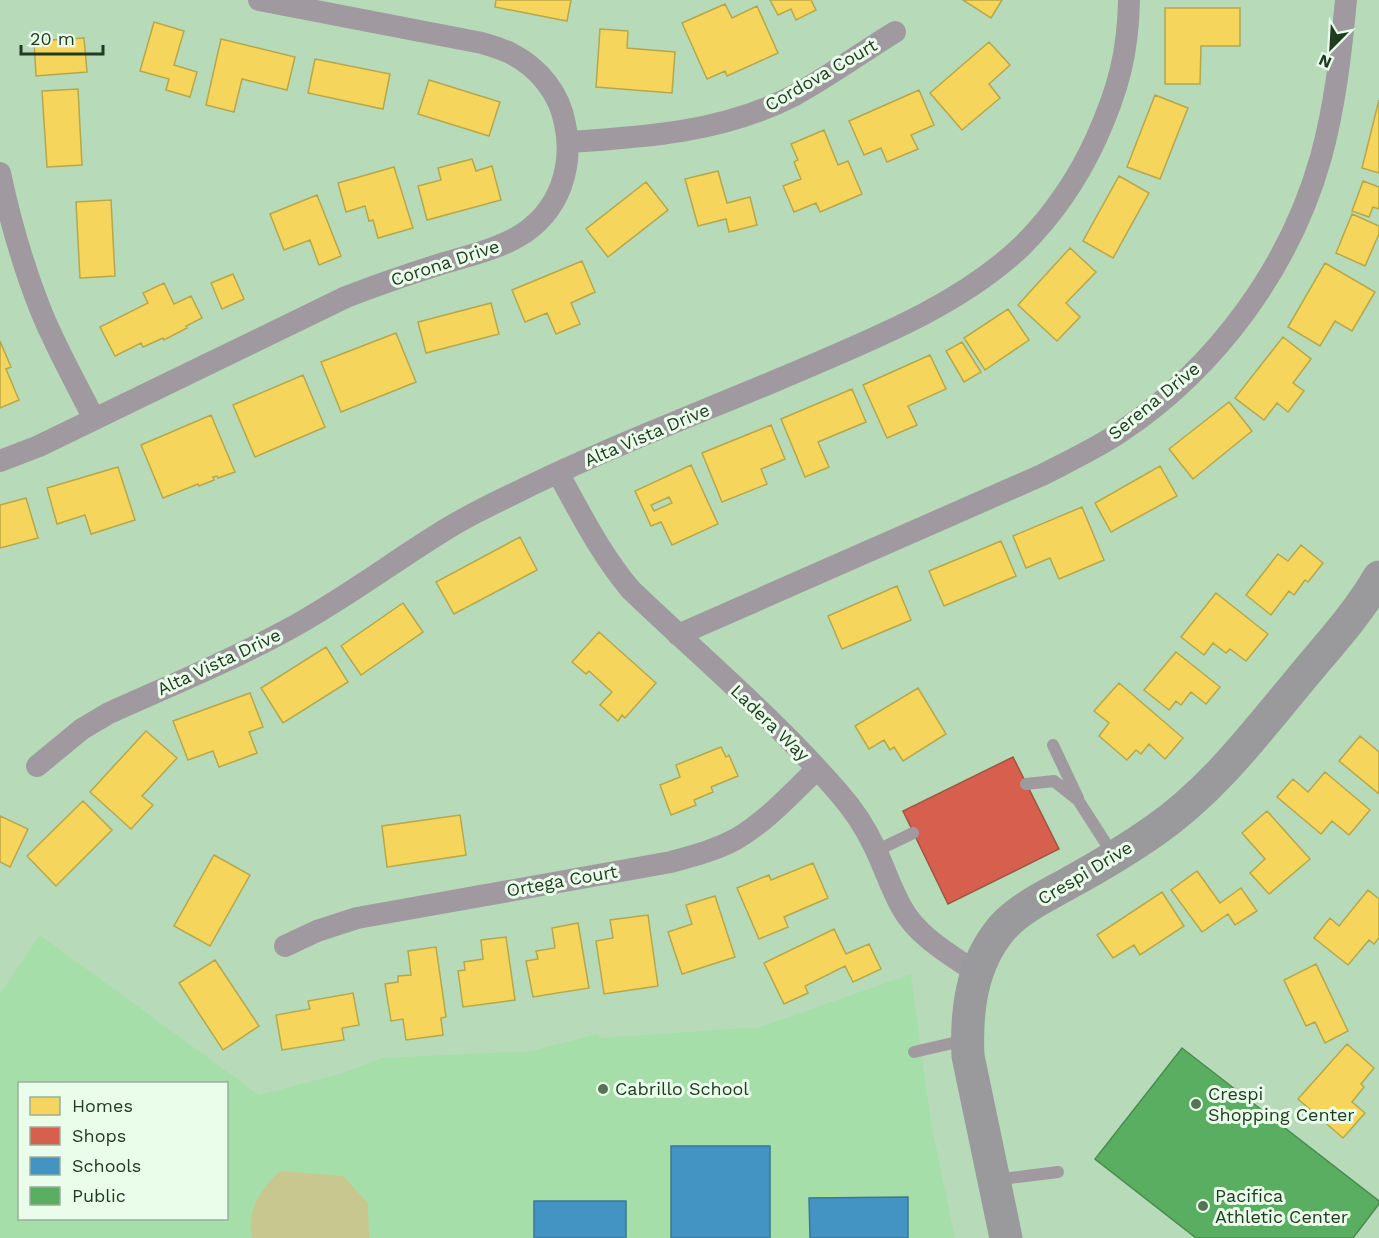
<svg xmlns="http://www.w3.org/2000/svg" width="1379" height="1238" viewBox="0 0 1379 1238" font-family="'Work Sans',sans-serif">
	<style>
		.built { fill: #a6deaa; fill-rule: evenodd }
		.green { fill: #c9c790 }
		.homes { fill: #f6d55c; stroke: #b6a74b; stroke-width: 1.5; fill-rule: evenodd }
		.shops { fill: #d6604d; stroke: #a05540; stroke-width: 1.5 }
		.schools { fill: #4393c3; stroke: #397993; stroke-width: 1.5 }
		.public { fill: #5aae61; stroke: #498c4e; stroke-width: 1.5 }
		.lines { fill: none; stroke-linecap: round; stroke-linejoin: round }
		.lane { stroke: #a09aa0; stroke-width: 12 }
		.street { stroke: #a09aa0; stroke-width: 22 }
		.secondary { stroke: #9a999b; stroke-width: 33 }
		.poi-dot { fill: #567358; stroke: #eafdea; stroke-width: 2 }
		.labels { text-anchor: middle; stroke-width: 6; stroke-linejoin: round; paint-order: stroke }
		.street-label { font-size: 18px; fill: #213b23; stroke: #eafdea }
		.poi-label { font-size: 18px; fill: #213b23; stroke: #eafdea; text-anchor: start }
	</style>
	<rect width="100%" height="100%" fill="#b7dbb9"/>
	<path class="built" d="M40,935L259,1095L339,1074L383,1058L531,1051L598,1034L600,1038L760,1027L911,974L931,1123L955,1238H0V993ZM20,1084H226V1218H20Z"/>
	<path class="green" d="M280,1171L343,1176L368,1203L369,1238H252C245,1210 262,1189 280,1171Z"/>
	<path class="homes" d="M496,0H571L567,21L495,7Z
		M770,0H811L816,10L796,20L791,9L778,15Z
		M963,0H1002L991,18Z
		M725,4L732,18L757,6L778,53L727,76L725,71L707,79L682,23Z
		M1165,8H1240V46H1201L1200,84H1165Z
		M154,22L184,31L174,65L197,72L190,97L166,90L169,79L140,71Z
		M600,29L628,31L627,48L675,52L672,93L596,87Z
		M84,38L87,72L36,76L34,41Z
		M221,39L295,57L287,90L242,79L234,112L206,105Z
		M989,42L1010,65L989,84L1000,98L962,130L930,93Z
		M315,59L390,74L383,109L308,93Z
		M429,80L500,102L489,136L418,114Z
		M78,89L82,165L47,167L42,91Z
		M919,90L934,125L911,135L918,149L887,162L881,148L864,155L849,121Z
		M1155,95L1188,108L1160,179L1127,167Z
		M1379,100V173L1362,168Z
		M824,130L838,165L848,161L862,194L820,212L816,203L794,212L783,186L801,179L794,162L798,160L791,144Z
		M472,159L476,171L492,166L501,200L427,220L418,186L441,180L438,168Z
		M394,167L413,228L378,238L373,220L369,221L365,206L346,212L338,183Z
		M718,171L727,203L750,197L757,225L729,232L726,219L698,226L685,179Z
		M1119,176L1149,193L1113,258L1083,241Z
		M1363,181L1379,187V209L1373,207L1369,217L1352,211Z
		M646,182L668,210L608,257L586,229Z
		M317,195L341,256L319,265L310,240L284,250L270,214Z
		M111,200L115,276L80,278L76,202Z
		M1352,214L1379,226V234L1365,266L1336,253Z
		M1070,248L1096,272L1066,303L1080,317L1057,341L1018,305Z
		M582,261L595,292L571,303L580,324L556,334L547,313L525,322L512,290Z
		M1325,263L1375,292L1352,331L1335,321L1320,346L1288,327Z
		M233,274L244,299L222,309L211,283Z
		M164,283L174,304L191,296L202,318L186,326L187,328L164,340L163,338L143,347L141,343L115,356L100,327L148,303L143,293Z
		M491,303L499,334L426,353L418,322Z
		M1008,309L1029,340L985,370L964,338Z
		M396,333L416,382L341,412L321,362Z
		M1283,337L1311,359L1293,383L1304,391L1288,412L1277,403L1264,420L1235,398Z
		M0,341L11,367L6,369L19,400L0,408Z
		M962,342L981,372L964,382L946,351Z
		M930,355L946,389L908,406L917,425L887,438L863,385Z
		M303,375L325,427L255,457L233,405Z
		M852,389L866,422L818,442L829,467L805,477L781,419Z
		M1229,402L1252,431L1193,479L1169,449Z
		M211,415L235,472L218,478L217,476L213,477L214,480L199,486L198,484L163,498L141,445Z
		M771,425L785,459L761,469L767,484L722,502L702,453Z
		M691,465L718,524L672,545L661,522L651,526L635,491ZM669,497L672,503L654,511L651,505Z
		M1160,466L1177,496L1111,532L1095,503Z
		M118,467L135,520L91,534L85,515L57,524L47,488Z
		M26,498L38,538L0,548V505Z
		M1082,507L1104,560L1059,579L1050,558L1026,568L1013,536Z
		M520,537L537,570L454,614L436,582Z
		M1001,541L1016,576L944,606L929,571Z
		M1301,545L1323,563L1308,582L1305,580L1294,595L1289,591L1271,615L1246,595L1278,554L1288,561Z
		M897,586L911,620L842,649L828,616Z
		M1216,593L1268,634L1246,661L1230,649L1226,653L1213,643L1204,655L1181,637Z
		M403,603L423,632L361,675L341,646Z
		M599,632L656,683L625,718L622,715L618,721L600,705L612,692L589,671L586,674L572,662Z
		M326,647L348,682L283,723L261,688Z
		M1176,652L1220,687L1206,704L1191,692L1181,705L1176,701L1169,710L1144,690Z
		M1119,683L1183,738L1165,759L1149,744L1141,754L1136,750L1127,760L1099,736L1109,723L1094,711Z
		M918,688L946,734L903,761L894,747L890,750L884,740L869,749L855,726Z
		M250,693L263,727L249,732L257,753L219,767L213,751L188,760L173,721Z
		M146,731L177,758L142,796L153,805L131,829L90,792Z
		M1360,736L1379,752V794L1339,761Z
		M721,747L726,757L729,755L738,776L711,787L713,792L694,800L696,805L671,815L660,785L680,777L676,765Z
		M1325,772L1370,810L1349,835L1332,821L1321,834L1277,797L1293,779L1308,792Z
		M83,801L112,830L56,886L27,856Z
		M1267,811L1310,859L1269,894L1250,873L1265,859L1242,833Z
		M460,815L466,855L387,867L382,826Z
		M0,816L28,829L10,867L0,862Z
		M214,855L250,875L210,946L174,926Z
		M813,863L828,898L784,917L788,927L759,939L737,888L769,875L771,880Z
		M1197,871L1220,903L1241,888L1257,911L1235,925L1228,914L1202,932L1171,890Z
		M1368,890L1379,899V938L1374,944L1369,940L1348,965L1314,938L1330,918L1339,926Z
		M1162,892L1184,926L1140,955L1134,945L1113,958L1097,935Z
		M715,896L735,957L682,974L668,932L692,924L686,905Z
		M648,915L658,986L604,994L596,941L613,938L610,920Z
		M578,923L589,988L533,997L526,961L538,959L536,951L555,948L552,928Z
		M834,929L846,954L869,944L881,969L853,982L845,966L805,986L808,993L784,1004L764,963Z
		M506,937L515,1000L463,1007L458,971L465,970L464,962L483,959L481,940Z
		M436,947L446,1017L441,1018L443,1035L406,1040L403,1019L391,1021L385,984L398,982V976L411,975L408,951Z
		M215,960L259,1026L223,1050L179,983Z
		M1316,964L1348,1031L1325,1043L1315,1022L1306,1026L1284,980Z
		M353,993L359,1025L342,1028L344,1040L282,1050L276,1015L310,1009L308,1001Z
		M1347,1044L1374,1068L1361,1084L1364,1087L1352,1102L1365,1113L1343,1138L1298,1099Z"/>
	<path class="shops" d="M1013,757L1059,849L948,904L903,811Z"/>
	<path class="schools" d="M671,1146H770V1238H671Z
		M908,1197V1238H810L809,1198Z
		M534,1201H626V1238H534Z"/>
	<path class="public" d="M1182,1048L1379,1201V1204L1353,1238H1196L1095,1159Z"/>
	<g class="lines">
		<path class="lane" d="M1053,745L1078,798
			M1026,784L1054,781L1078,800L1114,856
			M876,851L913,833
			M914,1052L966,1040
			M994,1180L1058,1172"/>
		<path class="street" d="M569,142C646,137 723,132 793,96C828,77 861,53 895,32
			M0,173C10,220 23,266 41,311C56,348 76,383 94,419
			M0,461L39,446L346,297C377,285 409,274 441,264C491,249 540,241 561,186C568,166 570,146 565,124C560,94 539,68 512,54C503,49 492,46 482,43L259,0
			M558,473C581,514 601,555 631,590C701,657 776,720 839,793C853,809 865,827 874,846C884,866 891,889 902,908C918,937 951,955 977,973
			M678,635L1042,475C1069,461 1097,448 1122,431C1217,367 1290,267 1321,157C1335,106 1341,52 1346,0
			M37,766L82,729L109,713C169,686 230,661 287,630C343,600 394,561 448,528C468,516 490,505 511,495C599,451 692,416 782,378C863,343 957,308 1022,246C1053,215 1078,178 1096,139C1118,90 1128,54 1129,0
			M285,946L317,931L357,918L671,862C693,856 716,850 736,839C767,821 792,793 817,769"/>
		<path class="secondary" d="M1006,1238L968,1056C966,1011 971,965 1002,928C1020,908 1046,896 1069,883C1098,867 1127,850 1154,831C1212,791 1254,735 1299,681C1326,648 1357,615 1379,577"/>
	</g>
	<g class="poi-dot">
		<circle cx="603" cy="1089" r="6"/>
		<circle cx="1196" cy="1104" r="6"/>
		<circle cx="1203" cy="1206" r="6"/>
	</g>
	<g class="labels">
		<g class="street-label">
			<text transform="translate(821 75) rotate(-30)" y="6">Cordova Court</text>
			<text transform="translate(445 263) rotate(-18)" y="6">Corona Drive</text>
			<text transform="translate(1154 401) rotate(-39)" y="6">Serena Drive</text>
			<text transform="translate(647 435) rotate(-23)" y="6">Alta Vista Drive</text>
			<text transform="translate(219 662) rotate(-25)" y="6">Alta Vista Drive</text>
			<text transform="translate(770 723) rotate(44)" y="6">Ladera Way</text>
			<text transform="translate(1085 873) rotate(-31)" y="6">Crespi Drive</text>
			<text transform="translate(562 881) rotate(-10)" y="6">Ortega Court</text>
		</g>
		<g class="poi-label">
			<text x="615" y="1095">Cabrillo School</text>
			<text x="1208" y="1100">Crespi<tspan x="1208" dy="21">Shopping Center</tspan></text>
			<text x="1215" y="1202">Pacifica<tspan x="1215" dy="21">Athletic Center</tspan></text>
		</g>
	</g>
	<rect x="18" y="1082" width="210" height="138" fill="#eafdea" stroke="#9aaf9a" stroke-width="1.5"/>
	<rect x="30" y="1097" width="30" height="18" fill="#f6d55c" stroke="#9aaf9a" stroke-width="1.5"/>
	<text x="72" y="1112" font-size="18" fill="#213b23">Homes</text>
	<rect x="30" y="1127" width="30" height="18" fill="#d6604d" stroke="#9aaf9a" stroke-width="1.5"/>
	<text x="72" y="1142" font-size="18" fill="#213b23">Shops</text>
	<rect x="30" y="1157" width="30" height="18" fill="#4393c3" stroke="#9aaf9a" stroke-width="1.5"/>
	<text x="72" y="1172" font-size="18" fill="#213b23">Schools</text>
	<rect x="30" y="1187" width="30" height="18" fill="#5aae61" stroke="#9aaf9a" stroke-width="1.5"/>
	<text x="72" y="1202" font-size="18" fill="#213b23">Public</text>
	<g transform="translate(1331 48) rotate(204)" stroke="#eafdea" stroke-width="4.5" paint-order="stroke">
	<path d="M0-4.5L10 22L0 15L-10 22Z" fill="#213b23"/>
	<text y="-9" font-size="16" font-weight="bold" text-anchor="middle" fill="#213b23">N</text>
	</g>
	<path d="M21 45v9h82v-9" fill="none" stroke="#213b23" stroke-width="3"/>
	<text x="30" y="45" font-size="18" fill="#213b23" stroke="#eafdea" stroke-width="4.5" paint-order="stroke">20 m</text>
</svg>
